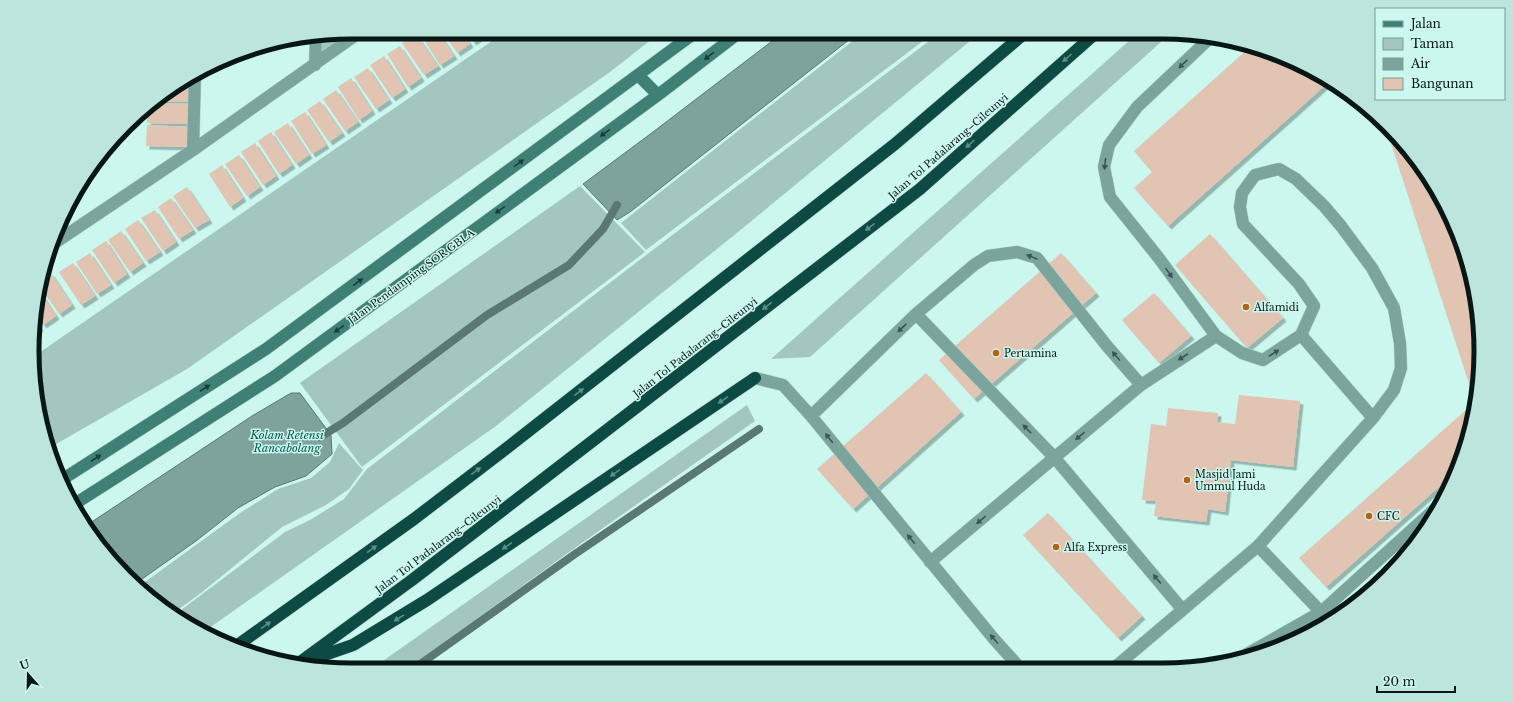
<svg xmlns="http://www.w3.org/2000/svg" width="1513" height="702" viewBox="0 0 1513 702" font-family="'Libre Baskerville',serif">
	<style>
		.green { fill: #a4c6c0 }
		.water { fill: #7ea29c; stroke: #5a7874 }
		.lines { fill: none; stroke-linecap: round; stroke-linejoin: round }
		.stream { stroke: #5a7874; stroke-width: 8 }
		.building { fill: #e1c4b2; filter: url(#shadow) }
		.lane-casing { stroke: #acd3cb; stroke-width: 13 }
		.street-casing { stroke: #acd3cb; stroke-width: 13 }
		.secondary-casing { stroke: #acd3cb; stroke-width: 13 }
		.highway-casing { stroke: #acd3cb; stroke-width: 13 }
		.lane { stroke: #7ba49c; stroke-width: 12 }
		.street { stroke: #7ba49c; stroke-width: 12 }
		.secondary { stroke: #3f8076; stroke-width: 12 }
		.highway { stroke: #0d4a43; stroke-width: 12 }
		.oneway { fill: #1b3c37 }
		.oneway2 { fill: #598f87 }
		.oneway3 { fill: #3b5652 }
		.poi-dot { fill: #bc600c; stroke: #cbf7ee; stroke-width: 1.5 }
		.labels { text-anchor: middle; stroke-width: 3; stroke-linejoin: round; paint-order: stroke }
		.street-label { font-size: 10px; fill: #071715; stroke: #cbf7ee }
		.poi-label { font-size: 10px; fill: #071715; stroke: #cbf7ee; text-anchor: start }
		.water-label { font-size: 11px; font-style: italic; fill: #06574e; stroke: #cbf7ee }
		.rim { fill: none; stroke: #071715; stroke-width: 5 }
	</style>
	<defs>
		<filter id="shadow"><feDropShadow dx="3.5" dy="3.5" stdDeviation="0" flood-color="#0004"/></filter>
	</defs>
	<rect width="100%" height="100%" fill="#cbf7ee"/>
	<path class="green" d="M351,32L320,55L321,37Z
		M505,32H661L610,72L187,369L51,447L38,413L33,357Z
		M864,32H935L646,250L621,223Z
		M941,32H981L743,228L496,426L205,631L177,613L285,532L310,520L344,499L367,469L650,252Z
		M1139,32L1171,33L810,357L771,359Z
		M580,186L645,252L362,467L300,383Z
		M747,405L755,421L579,545L406,670H370Z
		M339,443L363,470L349,489L326,505L282,527L201,593L175,612L141,591L138,587L240,513L278,489L311,478L330,462Z"/>
	<path class="water" d="M784,32H859L630,212L617,220L583,184L653,132Z
		M291,393H300L331,435L332,454L306,476L275,487L238,508L196,541L135,584L87,525L252,416Z"/>
	<g class="lines">
		<path class="stream" d="M320,437L343,423L487,315L569,265L603,229L617,205
			M412,670L575,554L759,429"/>
	</g>
	<path class="building" d="M419,32H438L454,56L440,65Z
		M443,32H462L470,44L457,53Z
		M466,32H485L486,33L473,42Z
		M416,34L438,66L424,75L402,43Z
		M400,46L421,78L408,87L387,54Z
		M1251,46L1284,56L1330,81L1168,226L1134,188L1152,172L1134,151Z
		M384,56L405,89L392,98L370,65Z
		M368,68L389,100L376,109L354,77Z
		M351,78L372,111L359,120L338,87Z
		M183,81H189L188,102L155,101Z
		M336,90L358,122L345,131L323,99Z
		M320,101L342,133L329,142L307,110Z
		M152,103L191,104L190,124L147,123L148,106Z
		M305,112L326,145L312,154L291,121Z
		M1373,114L1387,125L1427,174L1457,229L1475,289L1481,351L1477,388L1471,390L1387,131Z
		M288,123L309,155L296,164L274,132Z
		M147,125L190,127L189,147L146,146Z
		M271,132L292,165L279,174L258,141Z
		M255,143L276,176L263,185L241,152Z
		M239,155L260,187L247,196L225,164Z
		M222,165L243,198L230,207L209,174Z
		M187,187L209,220L195,228L173,196Z
		M171,198L193,230L179,239L158,207Z
		M155,210L176,242L163,251L141,218Z
		M138,220L160,252L146,261L125,229Z
		M121,231L143,263L130,272L108,240Z
		M1210,234L1283,318L1247,348L1175,265Z
		M106,241L127,274L114,283L92,250Z
		M90,253L111,285L97,294L76,262Z
		M1061,253L1096,293L974,399L939,360Z
		M73,263L95,296L81,305L59,272Z
		M51,273L72,305L59,314L39,285L42,279Z
		M38,289L56,316L43,325L36,314Z
		M1154,293L1191,336L1159,363L1122,320Z
		M35,320L40,328L34,332L35,322Z
		M926,373L961,412L853,509L817,469Z
		M1239,395L1300,401L1293,467L1231,460L1225,512L1208,509L1206,522L1154,516L1156,501L1142,500L1151,424L1166,426L1168,408L1218,413L1217,422L1235,424Z
		M1476,401L1475,413L1458,470L1326,587L1299,558Z
		M1048,513L1142,616L1118,638L1023,535Z"/>
	<g class="lines">
		<defs>
			<path id="lane" d="M916,314L1054,457L1182,609
				M1301,335L1373,418
				M755,378L783,385L811,416L994,639L1020,668
				M811,416L916,314L974,265L988,256L1017,252L1037,258L1107,346L1141,385
				M1258,546L1321,612
				M930,562L1141,385L1216,336
				M1240,658L1321,612L1437,507
				M1114,668L1258,546L1373,418L1394,390L1401,368L1400,343L1394,308L1372,268L1341,226L1324,206L1296,179L1279,169L1255,175L1242,193L1240,207L1243,224L1299,284L1314,306L1301,335L1263,360L1242,353L1216,336L1158,257L1110,197L1104,167L1109,145L1137,107L1211,37"/>
			<path id="street" d="M315,65L316,38
				M193,150L195,73
				M56,242L193,150L360,32"/>
			<path id="secondary" d="M638,75L658,95
				M63,479L266,349L696,32
				M73,505L275,376L658,95L740,32"/>
			<path id="highway" d="M235,647L414,519L503,451L895,144L1026,32
				M308,656L327,654L353,645L427,600L755,378
				M296,665L412,580L920,189L1097,32"/>
		</defs>
		<use href="#lane" class="lane-casing"/>
		<use href="#street" class="street-casing"/>
		<use href="#secondary" class="secondary-casing"/>
		<use href="#highway" class="highway-casing"/>
		<use href="#lane" class="lane"/>
		<use href="#street" class="street"/>
		<use href="#secondary" class="secondary"/>
		<use href="#highway" class="highway"/>
	</g>
	<defs><path id="oneway-solid" d="M-6-.8H1V-3.2L6.5 0L1 3.2V.8H-6Z"/></defs>
	<g class="oneway">
		<use href="#oneway-solid" transform="translate(709 56) rotate(143)"/>
		<use href="#oneway-solid" transform="translate(605 133) rotate(144)"/>
		<use href="#oneway-solid" transform="translate(519 163) rotate(-36)"/>
		<use href="#oneway-solid" transform="translate(500 210) rotate(144)"/>
		<use href="#oneway-solid" transform="translate(358 282) rotate(-36)"/>
		<use href="#oneway-solid" transform="translate(339 329) rotate(144)"/>
		<use href="#oneway-solid" transform="translate(205 388) rotate(-33)"/>
		<use href="#oneway-solid" transform="translate(96 458) rotate(-33)"/>
	</g>
	<g class="oneway2">
		<use href="#oneway-solid" transform="translate(1067 58) rotate(138)"/>
		<use href="#oneway-solid" transform="translate(970 144) rotate(138)"/>
		<use href="#oneway-solid" transform="translate(870 227) rotate(142)"/>
		<use href="#oneway-solid" transform="translate(767 306) rotate(142)"/>
		<use href="#oneway-solid" transform="translate(579 392) rotate(-38)"/>
		<use href="#oneway-solid" transform="translate(723 400) rotate(146)"/>
		<use href="#oneway-solid" transform="translate(476 471) rotate(-37)"/>
		<use href="#oneway-solid" transform="translate(615 473) rotate(146)"/>
		<use href="#oneway-solid" transform="translate(507 546) rotate(146)"/>
		<use href="#oneway-solid" transform="translate(372 549) rotate(-36)"/>
		<use href="#oneway-solid" transform="translate(399 618) rotate(148)"/>
		<use href="#oneway-solid" transform="translate(266 625) rotate(-36)"/>
	</g>
	<g class="oneway3">
		<use href="#oneway-solid" transform="translate(1183 64) rotate(137)"/>
		<use href="#oneway-solid" transform="translate(1105 164) rotate(96)"/>
		<use href="#oneway-solid" transform="translate(1032 257) rotate(-158)"/>
		<use href="#oneway-solid" transform="translate(1169 273) rotate(54)"/>
		<use href="#oneway-solid" transform="translate(902 328) rotate(136)"/>
		<use href="#oneway-solid" transform="translate(1274 353) rotate(-33)"/>
		<use href="#oneway-solid" transform="translate(1116 356) rotate(-131)"/>
		<use href="#oneway-solid" transform="translate(1183 357) rotate(147)"/>
		<use href="#oneway-solid" transform="translate(1027 429) rotate(-134)"/>
		<use href="#oneway-solid" transform="translate(1080 436) rotate(140)"/>
		<use href="#oneway-solid" transform="translate(829 438) rotate(-129)"/>
		<use href="#oneway-solid" transform="translate(981 520) rotate(140)"/>
		<use href="#oneway-solid" transform="translate(911 539) rotate(-129)"/>
		<use href="#oneway-solid" transform="translate(1157 579) rotate(-130)"/>
		<use href="#oneway-solid" transform="translate(994 639) rotate(-131)"/>
	</g>
	<g class="poi-dot">
		<circle cx="1246" cy="307" r="4"/>
		<circle cx="996" cy="353" r="4"/>
		<circle cx="1187" cy="480" r="4"/>
		<circle cx="1369" cy="516" r="4"/>
		<circle cx="1056" cy="547" r="4"/>
	</g>
	<g class="labels">
		<g class="street-label">
			<text transform="translate(948 146) rotate(-41)" y="4">Jalan Tol Padalarang–Cileunyi</text>
			<text transform="translate(411 276) rotate(-36)" y="4">Jalan Pendamping SOR GBLA</text>
			<text transform="translate(695 347) rotate(-38)" y="4">Jalan Tol Padalarang–Cileunyi</text>
			<text transform="translate(438 544) rotate(-37)" y="4">Jalan Tol Padalarang–Cileunyi</text>
		</g>
		<g class="poi-label">
			<text x="1254" y="311">Alfamidi</text>
			<text x="1004" y="357">Pertamina</text>
			<text x="1195" y="478">Masjid Jami<tspan x="1195" dy="12">Ummul Huda</tspan></text>
			<text x="1377" y="520">CFC</text>
			<text x="1064" y="551">Alfa Express</text>
		</g>
		<g class="water-label">
			<text x="287" y="439">Kolam Retensi<tspan x="287" dy="13">Rancabolang</tspan></text>
		</g>
	</g>
	<path d="M0 0H1513V702H0ZM351 39H1162A312 312 0 0 1 1474 351V351A312 312 0 0 1 1162 663H351A312 312 0 0 1 39 351V351A312 312 0 0 1 351 39Z" fill="#bbe5dd" fill-rule="evenodd"/>
	<path class="rim" d="M351 39H1162A312 312 0 0 1 1474 351V351A312 312 0 0 1 1162 663H351A312 312 0 0 1 39 351V351A312 312 0 0 1 351 39Z"/>
	<rect x="1375" y="8" width="130" height="92" fill="#cbf7ee" stroke="#7d9d97"/>
	<rect x="1383" y="21" width="20" height="6" fill="#3f8076" stroke="#7d9d97"/>
	<text x="1411" y="28" font-size="12" fill="#071715">Jalan</text>
	<rect x="1383" y="38" width="20" height="12" fill="#a4c6c0" stroke="#7d9d97"/>
	<text x="1411" y="48" font-size="12" fill="#071715">Taman</text>
	<rect x="1383" y="58" width="20" height="12" fill="#7ea29c" stroke="#7d9d97"/>
	<text x="1411" y="68" font-size="12" fill="#071715">Air</text>
	<rect x="1383" y="78" width="20" height="12" fill="#e1c4b2" stroke="#7d9d97"/>
	<text x="1411" y="88" font-size="12" fill="#071715">Bangunan</text>
	<g transform="translate(28 674) rotate(340)" stroke="#cbf7ee" stroke-width="3" paint-order="stroke">
	<path d="M0-3L7 15L0 10L-7 15Z" fill="#071715"/>
	<text y="-6" font-size="11" font-weight="bold" text-anchor="middle" fill="#071715">U</text>
	</g>
	<path d="M1377 686v6h78v-6" fill="none" stroke="#071715" stroke-width="2"/>
	<text x="1383" y="686" font-size="12" fill="#071715" stroke="#cbf7ee" stroke-width="3" paint-order="stroke">20 m</text>
</svg>
